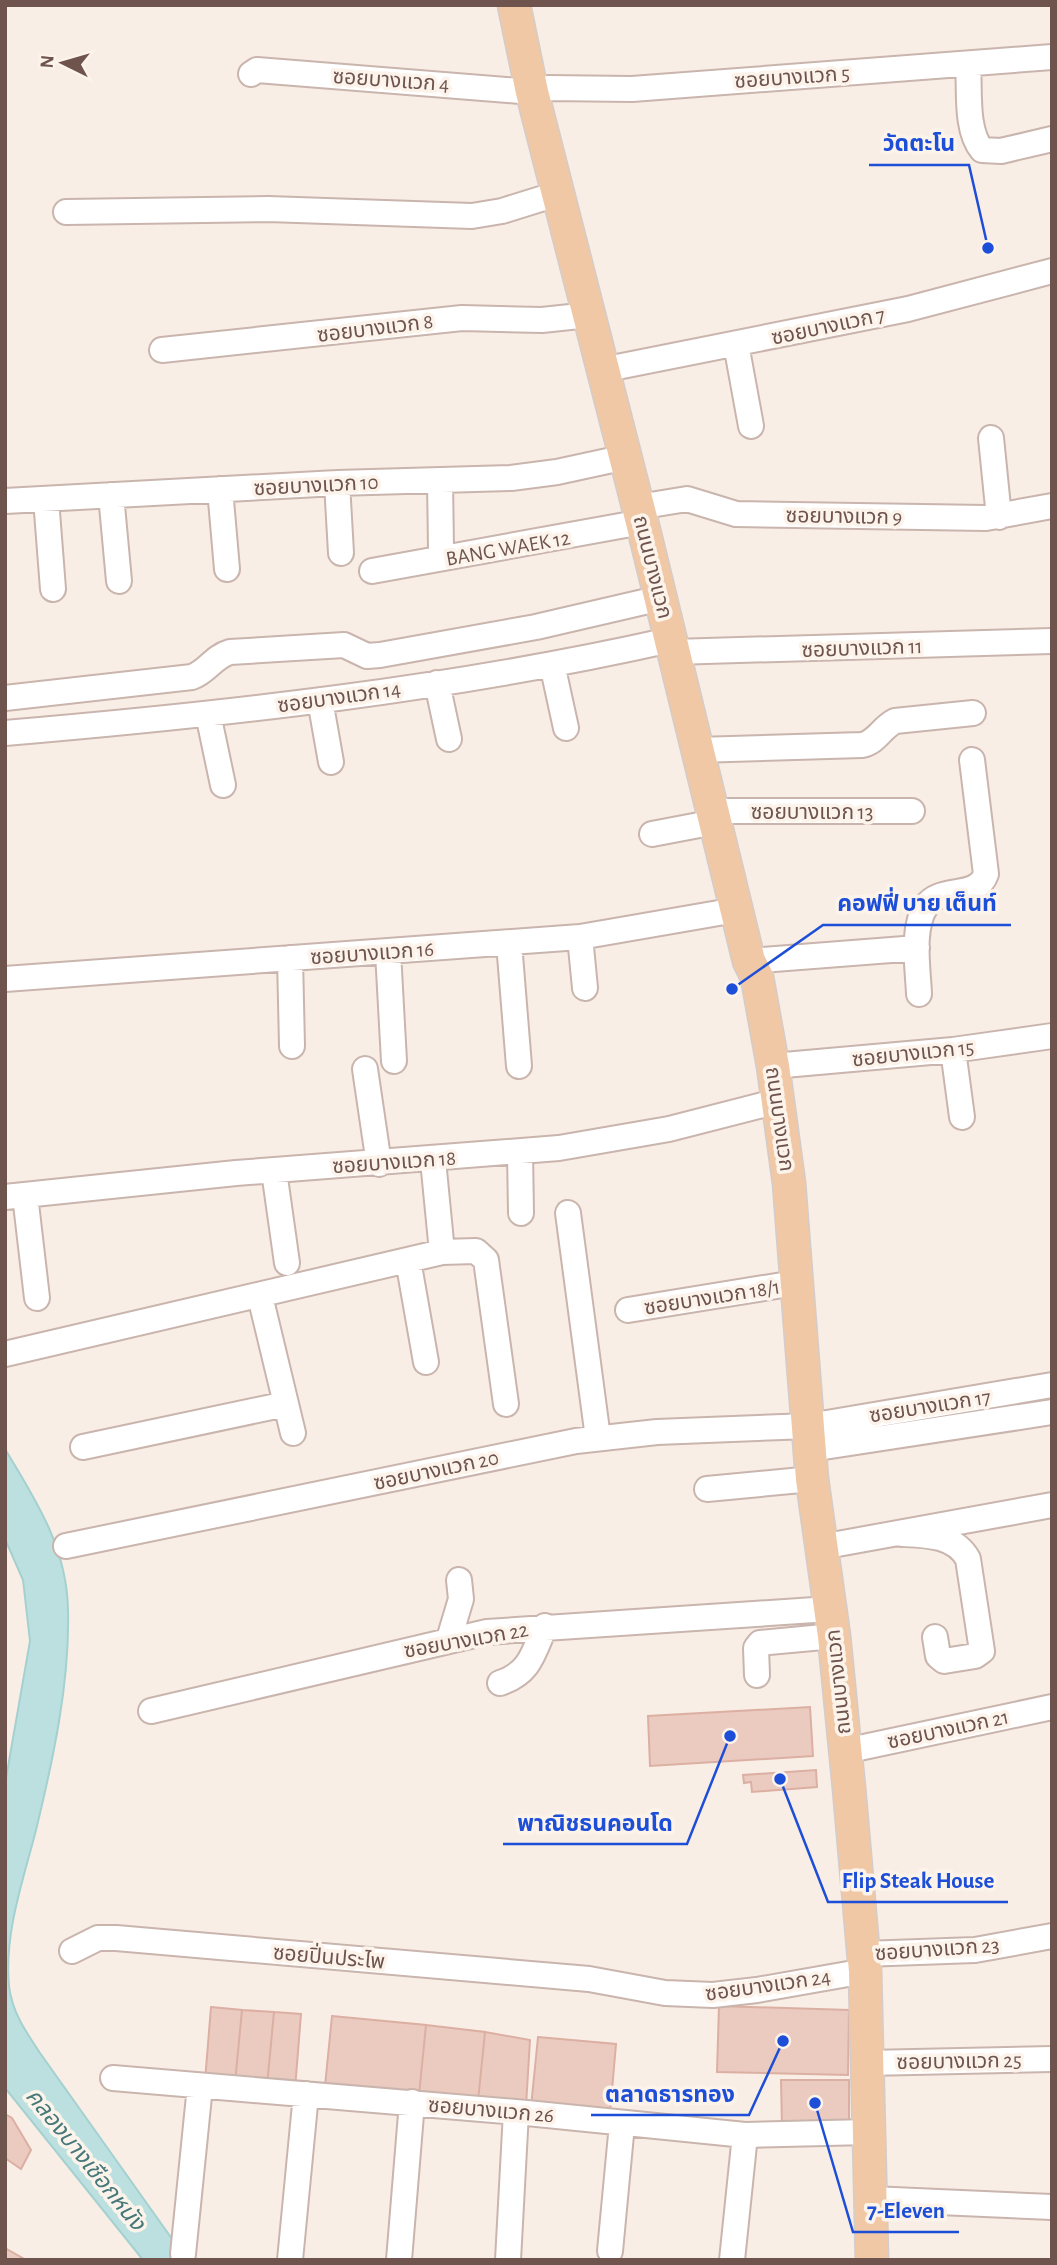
<svg xmlns="http://www.w3.org/2000/svg" width="1057" height="2265" viewBox="0 0 1057 2265" font-family="'Alegreya Sans','Noto Sans Thai',sans-serif">
	<style>
		.water { fill: #bce0e0; stroke: #a4d1d0; stroke-width: 2 }
		.building { fill: #ebcac0; stroke: #dcafa3; stroke-width: 2 }
		.lines { fill: none; stroke-linecap: round; stroke-linejoin: round }
		.minor-casing { stroke: #c9b5ad; stroke-width: 28 }
		.major-casing { stroke: #d4ccca; stroke-width: 35 }
		.minor { stroke: #fff; stroke-width: 24 }
		.major { stroke: #f0c8a5; stroke-width: 32 }
		.labels { text-anchor: middle; stroke-width: 7; stroke-linejoin: round; paint-order: stroke }
		.street-label { font-size: 21px; fill: #6f544e; stroke: #fcf3eb }
		.water-label { font-size: 23px; font-style: italic; fill: #477879; stroke: #fcf3eb }
		.leader { fill: none; stroke: #1d4ed8; stroke-width: 2.5 }
		.callout-dot { fill: #1d4ed8; stroke: #fcf3eb; stroke-width: 2.5 }
		.callout-label { font-size: 23px; text-anchor: middle; font-weight: bold; fill: #1d4ed8; stroke: #fcf3eb; stroke-width: 7; stroke-linejoin: round; paint-order: stroke }
	</style>
	<rect width="100%" height="100%" fill="#f9eee5"/>
	<path class="water" d="M5,1449C36,1500 67,1548 68,1610C70,1682 53,1760 36,1830C23,1881 4,1933 9,1986C12,2012 26,2032 40,2053L187,2260H143L5,2088V1784L30,1641L23,1580L5,1539Z"/>
	<path class="building" d="M810,1707L813,1756L650,1766L648,1716Z
		M816,1770L817,1787L752,1792L751,1782L744,1783L743,1775Z
		M719,2006L849,2010L848,2075L717,2072Z
		M211,2007L242,2010L235,2083L205,2081Z
		M242,2010L274,2012L267,2086L235,2083Z
		M274,2012L301,2014L295,2089L267,2086Z
		M332,2016L426,2025L419,2095L325,2086Z
		M426,2025L485,2032L478,2101L419,2095Z
		M485,2032L530,2040L526,2106L478,2101Z
		M538,2037L616,2044L610,2113L531,2107Z
		M781,2080H849V2126H782Z
		M5,2114L12,2118L31,2150L21,2169L5,2158Z
		M5,2248L26,2260H5Z"/>
	<g class="lines">
		<defs>
			<path id="minor" d="M968,64C970,89 965,130 982,150L1001,151L1052,139
				M251,74L257,70L532,92L548,88L632,89L1052,57
				M66,212L268,209L472,216L502,211L560,193
				M736,344L751,426
				M162,350L462,318L542,320L589,315
				M602,370L908,309L1052,271
				M991,438L999,517
				M440,480L441,549
				M337,483L341,553
				M220,489L227,569
				M111,495L119,581
				M46,499L53,589
				M5,501L337,483L511,478L557,472L626,457
				M638,507L687,499L736,514L986,518L1052,506
				M372,571L642,522
				M673,652L1052,641
				M552,664L566,728
				M437,683L449,739
				M5,698L192,677C208,671 213,657 230,652L344,645L367,656L380,655L536,627L661,598
				M320,700L331,762
				M208,714L223,785
				M5,733C228,714 452,689 670,640
				M697,750L862,745C877,742 881,728 895,721L973,713
				M713,811H912
				M652,834L715,822
				M580,937L585,988
				M509,943L519,1066
				M388,952L394,1061
				M290,958L292,1046
				M749,961L917,948
				M5,979L580,937L736,910
				M919,994C918,968 911,929 926,906C940,885 977,900 986,874L972,760
				M953,1050L962,1117
				M773,1066L953,1050L1052,1036
				M365,1069L379,1164
				M520,1152L521,1213
				M274,1171L287,1263
				M25,1195L37,1298
				M5,1197L236,1173L559,1148L669,1129L778,1101
				M568,1213L598,1438
				M442,1252L476,1251L486,1260L506,1404
				M408,1260L426,1362
				M260,1296L293,1433
				M628,1310L795,1283
				M5,1354L442,1252L433,1160
				M83,1447L286,1404
				M811,1449L1052,1412
				M707,1489L812,1479
				M902,1534C926,1535 955,1535 968,1559L982,1651L975,1656L944,1661L938,1656L935,1637
				M66,1546L576,1441L657,1432L809,1426L1052,1385
				M821,1547L1052,1505
				M449,1639L461,1599L459,1580
				M757,1675L756,1648L760,1643L834,1636
				M500,1683C530,1673 533,1654 545,1626
				M151,1711L487,1632L829,1609
				M845,1751L1052,1707
				M72,1951L98,1938H116L589,1979L665,1993L713,1995L757,1990L865,1971
				M863,1954L975,1950L1052,1936
				M867,2063L1052,2059
				M113,2078L527,2113L745,2135L869,2132
				M871,2199L1052,2207
				M610,2251L622,2124
				M183,2254L200,2086
				M290,2260L306,2094
				M399,2260L412,2102
				M508,2260L516,2112
				M732,2260L745,2135"/>
			<path id="major" d="M514,5L532,92L642,522L749,961L757,977L773,1066L789,1183L812,1479L834,1636L849,1788L865,1971L872,2260"/>
		</defs>
		<use href="#minor" class="minor-casing"/>
		<use href="#major" class="major-casing"/>
		<use href="#minor" class="minor"/>
		<use href="#major" class="major"/>
	</g>
	<g class="labels">
		<g class="street-label">
			<text transform="translate(792 77) rotate(-4)" y="7">ซอยบางแวก 5</text>
			<text transform="translate(391 80) rotate(4)" y="7">ซอยบางแวก 4</text>
			<text transform="translate(828 326) rotate(-12)" y="7">ซอยบางแวก 7</text>
			<text transform="translate(375 328) rotate(-7)" y="7">ซอยบางแวก 8</text>
			<text transform="translate(316 485) rotate(-3)" y="7">ซอยบางแวก 10</text>
			<text transform="translate(844 516) rotate(1)" y="7">ซอยบางแวก 9</text>
			<text transform="translate(508 548) rotate(-10)" y="7">BANG WAEK 12</text>
			<text transform="translate(653 567) rotate(76)" y="7">ถนนบางแวก</text>
			<text transform="translate(862 648) rotate(-2)" y="7">ซอยบางแวก 11</text>
			<text transform="translate(339 697) rotate(-8)" y="7">ซอยบางแวก 14</text>
			<text x="812" y="819">ซอยบางแวก 13</text>
			<text transform="translate(372 953) rotate(-4)" y="7">ซอยบางแวก 16</text>
			<text transform="translate(913 1053) rotate(-6)" y="7">ซอยบางแวก 15</text>
			<text transform="translate(780 1119) rotate(82)" y="7">ถนนบางแวก</text>
			<text transform="translate(394 1162) rotate(-4)" y="7">ซอยบางแวก 18</text>
			<text transform="translate(712 1297) rotate(-9)" y="7">ซอยบางแวก 18/1</text>
			<text transform="translate(930 1406) rotate(-9)" y="7">ซอยบางแวก 17</text>
			<text transform="translate(436 1470) rotate(-12)" y="7">ซอยบางแวก 20</text>
			<text transform="translate(466 1640) rotate(-10)" y="7">ซอยบางแวก 22</text>
			<text transform="translate(838 1682) rotate(-96)" y="7">ถนนบางแวก</text>
			<text transform="translate(948 1729) rotate(-12)" y="7">ซอยบางแวก 21</text>
			<text transform="translate(937 1949) rotate(-4)" y="7">ซอยบางแวก 23</text>
			<text transform="translate(329 1957) rotate(5)" y="7">ซอยปิ่นประไพ</text>
			<text transform="translate(768 1985) rotate(-8)" y="7">ซอยบางแวก 24</text>
			<text transform="translate(959 2061) rotate(-1)" y="7">ซอยบางแวก 25</text>
			<text transform="translate(491 2110) rotate(5)" y="7">ซอยบางแวก 26</text>
		</g>
		<g class="water-label">
			<text transform="translate(86 2159) rotate(51)" y="8">คลองบางเชือกหนัง</text>
		</g>
	</g>
	<path class="leader" d="M988 248L969 165H869M732 989L823 925H1011M730 1736L687 1844H503M780 1779L828 1902H1008M783 2041L749 2115H591M815 2103L853 2232H959"/>
	<g class="callout-dot">
		<circle cx="988" cy="248" r="7"/>
		<circle cx="732" cy="989" r="7"/>
		<circle cx="730" cy="1736" r="7"/>
		<circle cx="780" cy="1779" r="7"/>
		<circle cx="783" cy="2041" r="7"/>
		<circle cx="815" cy="2103" r="7"/>
	</g>
	<g class="callout-label">
		<text x="919" y="151">วัดตะโน</text>
		<text x="917" y="911">คอฟฟี่ บาย เต็นท์</text>
		<text x="595" y="1831">พาณิชธนคอนโด</text>
		<text x="918" y="1888">Flip Steak House</text>
		<text x="670" y="2102">ตลาดธารทอง</text>
		<text x="906" y="2218">7-Eleven</text>
	</g>
	<rect width="1057" height="2265" fill="none" stroke="#6f544e" stroke-width="14"/>
	<g transform="translate(63 63) rotate(275)" stroke="#fcf3eb" stroke-width="5" paint-order="stroke">
	<path d="M0-5L12 26L0 18L-12 26Z" fill="#6f544e"/>
	<text y="-10" font-size="19" font-weight="bold" text-anchor="middle" fill="#6f544e">N</text>
	</g>
</svg>
